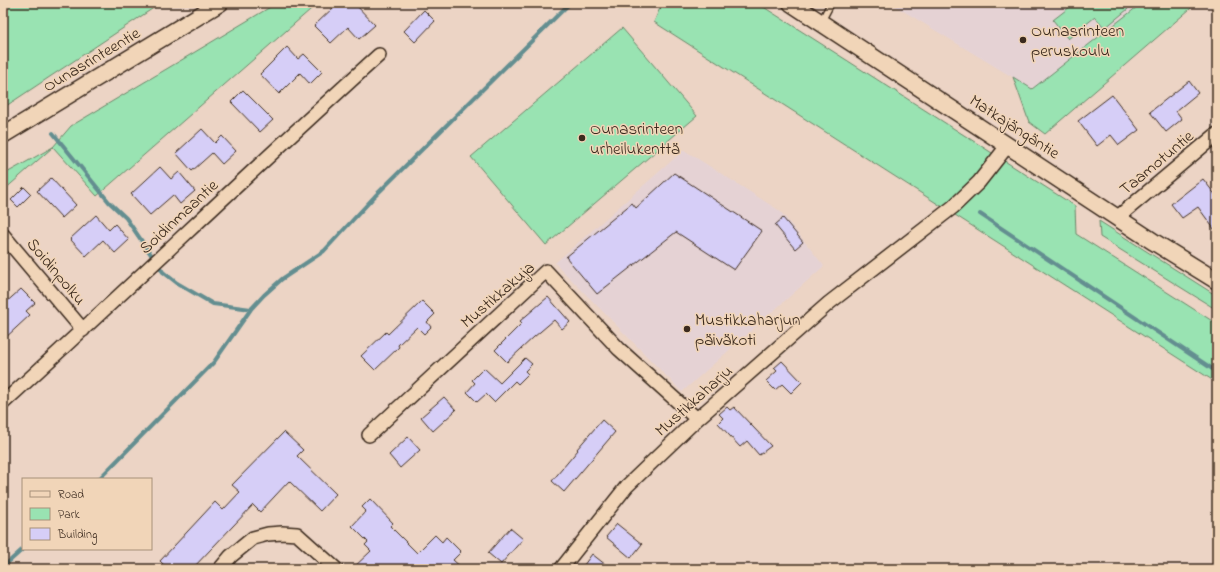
<svg xmlns="http://www.w3.org/2000/svg" width="1220" height="572" viewBox="0 0 1220 572" font-family="'Indie Flower',sans-serif">
	<style>
		.built { fill: #e5d2d4 }
		.green { fill: #99e3b2; stroke: #6a8668 }
		.lines { fill: none; stroke-linecap: round; stroke-linejoin: round }
		.stream { stroke: #648e90; stroke-width: 4 }
		.building { fill: #d6cef7; stroke: #3b2a1e }
		.service-casing { stroke: #3b2a1e; stroke-width: 9 }
		.minor-casing { stroke: #3b2a1e; stroke-width: 16 }
		.tertiary-casing { stroke: #3b2a1e; stroke-width: 19 }
		.service { stroke: #f1d5b8; stroke-width: 6 }
		.minor { stroke: #f1d5b8; stroke-width: 13 }
		.tertiary { stroke: #f1d5b8; stroke-width: 16 }
		.poi-dot { fill: #3b2a1e; stroke: #f1d5b8; stroke-width: 1.5 }
		.labels { text-anchor: middle; stroke-width: 3; stroke-linejoin: round; paint-order: stroke }
		.poi-label { font-size: 17px; fill: #3b2a1e; stroke: #f1d5b8; text-anchor: start }
		.street-label { font-size: 17px; fill: #3b2a1e; stroke: #f1d5b8 }
	</style>
	<rect width="100%" height="100%" fill="#ecd4c5"/>
	<filter id="ink" filterUnits="userSpaceOnUse"><feTurbulence type="fractalNoise" baseFrequency=".025" numOctaves="2"/><feDisplacementMap in="SourceGraphic" scale="8" xChannelSelector="R" yChannelSelector="G"/><feConvolveMatrix kernelMatrix="1 2 1 2 8 2 1 2 1" color-interpolation-filters="sRGB"/></filter>
	<g filter="url(#ink)">
		<path class="built" d="M890,3H1142L1032,89Z
			M684,150L780,211L824,266L682,392L555,263Z"/>
		<path class="green" d="M3,3H161L3,108Z
			M277,3H318L97,196L53,147L3,191V175L53,147L71,126Z
			M660,3H752L762,6L1075,206L1076,234L1217,324V383L654,22L660,8Z
			M1075,3H1122L1128,9L1105,28L1095,17L1068,39L1053,20Z
			M1142,3H1197L1045,134L1029,122L1013,77L1032,89Z
			M622,28L697,116L546,245L471,157Z
			M1099,221L1217,296V310L1100,237Z"/>
		<g class="lines">
			<path class="stream" d="M53,133L109,202L126,218L163,272L177,283L213,304L251,309
				M980,214L1217,372
				M99,479L214,362L251,309L264,295L282,279L324,251L375,196L570,3
				M3,567L23,549"/>
		</g>
		<path class="building" d="M338,3H354L375,25L359,39L348,27L331,43L314,26Z
			M424,10L435,21L415,42L404,31Z
			M287,47L298,59L304,54L322,72L310,84L300,73L279,94L260,74Z
			M1189,81L1198,93L1176,111L1182,119L1166,132L1150,112Z
			M243,90L273,120L260,132L231,102Z
			M1112,95L1139,130L1119,145L1111,135L1097,146L1078,121Z
			M202,129L215,143L222,136L236,151L222,164L212,153L192,171L176,153Z
			M160,167L171,179L179,172L195,191L180,204L173,195L150,215L131,194Z
			M674,173L762,231L734,270L676,232L597,294L566,257L632,203L636,208Z
			M51,178L76,205L62,218L37,191Z
			M1203,179L1217,197V233L1198,207L1182,218L1171,204Z
			M24,187L31,194L18,207L11,200Z
			M96,215L109,230L115,224L129,240L115,253L103,240L86,256L70,239Z
			M783,218L803,242L795,249L775,225Z
			M21,289L35,303L26,311L30,315L3,340V305Z
			M548,297L570,322L562,329L554,320L534,337L507,362L495,350L522,323L520,321Z
			M422,301L435,314L427,322L431,327L424,334L417,327L398,345L399,347L375,370L361,356L386,332L388,334Z
			M525,358L532,364L525,371L528,374L518,384L515,381L494,402L486,394L477,402L467,392L475,383L472,380L484,368L500,383Z
			M782,361L802,382L791,393L782,384L775,390L766,381L777,371L774,368Z
			M444,397L456,410L433,431L421,417Z
			M727,407L730,410L734,407L771,446L759,455L747,441L740,447L718,423L723,418L719,414Z
			M602,420L615,432L564,492L552,481L578,450L577,449Z
			M284,432L303,450L297,456L336,494L320,511L289,481L260,512L253,505L192,569H168L160,561L215,502L223,510L240,492L232,485Z
			M408,437L420,450L400,468L389,455Z
			M370,499L393,523L390,526L417,553L435,535L442,542L446,537L461,552L453,560L463,569H352L371,551L365,545L368,542L352,526L366,511L362,507Z
			M617,524L642,544L631,558L606,537Z
			M510,528L523,539L501,564L488,553Z
			M592,554L611,569H581Z"/>
		<g class="lines">
			<defs>
				<path id="service" d="M821,22L831,3"/>
				<path id="minor" d="M1118,217L1217,134
					M3,235L83,330
					M3,403C129,288 252,170 379,55
					M369,435L546,271L619,349L697,419
					M220,569L231,556L253,538L268,534L282,533L297,534L336,569
					M561,569L627,486L697,419L829,303L953,207L979,182L1008,145"/>
				<path id="tertiary" d="M791,3L1154,242L1217,281
					M3,135L220,3"/>
			</defs>
			<use href="#service" class="service-casing"/>
			<use href="#minor" class="minor-casing"/>
			<use href="#tertiary" class="tertiary-casing"/>
			<use href="#service" class="service"/>
			<use href="#minor" class="minor"/>
			<use href="#tertiary" class="tertiary"/>
		</g>
	</g>
	<g class="poi-dot">
		<circle cx="1023" cy="40" r="4"/>
		<circle cx="582" cy="138" r="4"/>
		<circle cx="687" cy="329" r="4"/>
	</g>
	<g class="labels">
		<g class="poi-label">
			<text x="1031" y="36">Ounasrinteen<tspan x="1031" dy="20">peruskoulu</tspan></text>
			<text x="590" y="134">Ounasrinteen<tspan x="590" dy="20">urheilukenttä</tspan></text>
			<text x="695" y="325">Mustikkaharjun<tspan x="695" dy="20">päiväkoti</tspan></text>
		</g>
		<g class="street-label">
			<text transform="translate(91 59) rotate(-31)" y="6">Ounasrinteentie</text>
			<text transform="translate(1015 126) rotate(33)" y="6">Matkajängäntie</text>
			<text transform="translate(1156 162) rotate(-40)" y="6">Taamotuntie</text>
			<text transform="translate(178 216) rotate(-43)" y="6">Soidinmaantie</text>
			<text transform="translate(57 271) rotate(50)" y="6">Soidinpolku</text>
			<text transform="translate(497 294) rotate(-41)" y="6">Mustikkakuja</text>
			<text transform="translate(693 400) rotate(-42)" y="6">Mustikkaharju</text>
		</g>
	</g>
	<rect width="1220" height="572" fill="none" stroke="#f1d5b8" stroke-width="16"/>
	<rect x="8" y="8" width="1204" height="556" fill="none" stroke="#3b2a1e" stroke-width="1.5" filter="url(#ink)"/>
	<rect x="22" y="478" width="130" height="72" fill="#f1d5b8" stroke="#a8917a"/>
	<rect x="30" y="491" width="20" height="6" fill="#f1d5b8" stroke="#a8917a"/>
	<text x="58" y="498" font-size="12" fill="#3b2a1e">Road</text>
	<rect x="30" y="508" width="20" height="12" fill="#99e3b2" stroke="#a8917a"/>
	<text x="58" y="518" font-size="12" fill="#3b2a1e">Park</text>
	<rect x="30" y="528" width="20" height="12" fill="#d6cef7" stroke="#a8917a"/>
	<text x="58" y="538" font-size="12" fill="#3b2a1e">Building</text>
</svg>
